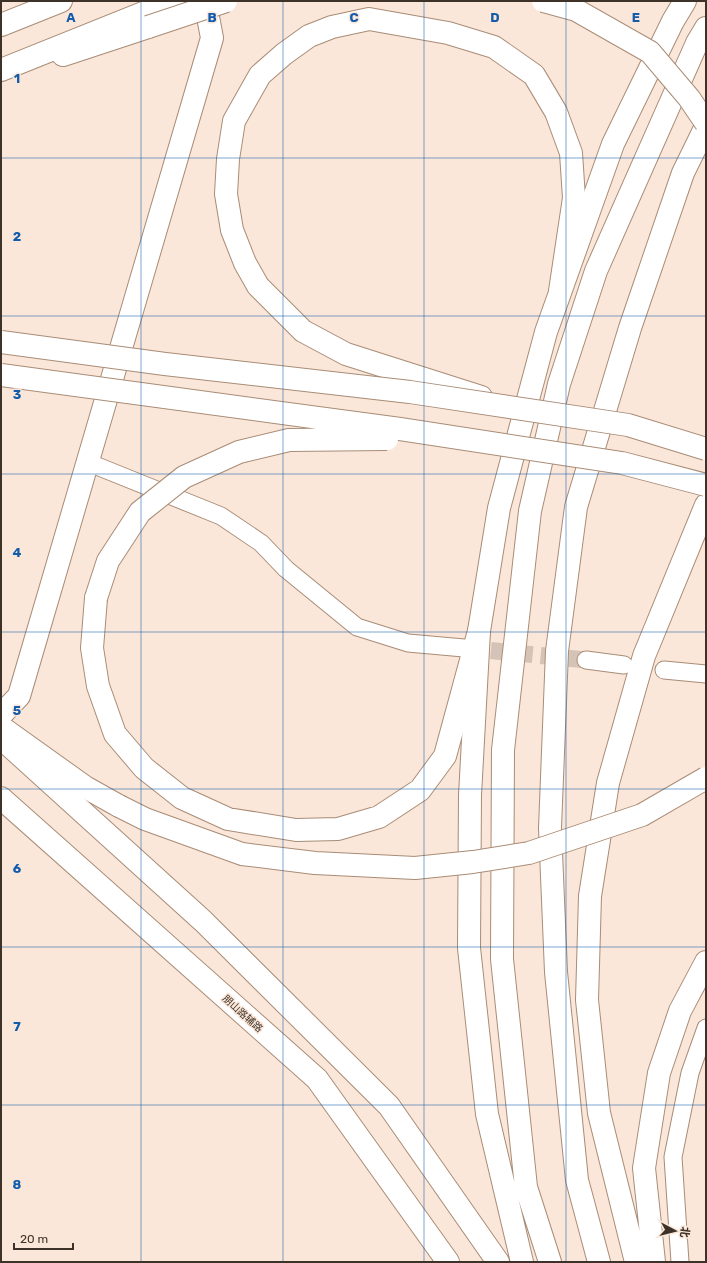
<svg xmlns="http://www.w3.org/2000/svg" width="707" height="1263" viewBox="0 0 707 1263" font-family="Rubik,'Noto Sans SC',sans-serif">
	<style>
		.lines { fill: none; stroke-linecap: round; stroke-linejoin: round }
		.minor-tunnel { stroke: #d4c3b6; stroke-width: 17; stroke-dasharray: 17 8; stroke-linecap: butt }
		.minor-casing { stroke: #a98c76; stroke-width: 19 }
		.tertiary-casing { stroke: #a98c76; stroke-width: 24 }
		.secondary-casing { stroke: #a98c76; stroke-width: 24 }
		.primary-casing { stroke: #a98c76; stroke-width: 24 }
		.trunk-casing { stroke: #a98c76; stroke-width: 24 }
		.minor { stroke: #fff; stroke-width: 17 }
		.tertiary { stroke: #fff; stroke-width: 22 }
		.secondary { stroke: #fff; stroke-width: 22 }
		.primary { stroke: #fff; stroke-width: 22 }
		.trunk { stroke: #fff; stroke-width: 22 }
		.primary-bridge-casing { stroke: #a98c76; stroke-width: 24; stroke-linecap: butt }
		.trunk-bridge-casing { stroke: #a98c76; stroke-width: 24; stroke-linecap: butt }
		.primary-bridge { stroke: #fff; stroke-width: 22 }
		.trunk-bridge { stroke: #fff; stroke-width: 22 }
		.grid { fill: none; stroke: #125cab; stroke-width: 1; stroke-opacity: 0.55 }
		.labels { text-anchor: middle; stroke-width: 3; stroke-linejoin: round; paint-order: stroke }
		.street-label { font-size: 10px; fill: #3e3228; stroke: #fae7d9 }
		.grid-label { font-size: 13px; text-anchor: middle; font-weight: bold; fill: #125cab; stroke: #fae7d9; stroke-width: 3; stroke-linejoin: round; paint-order: stroke }
	</style>
	<rect width="100%" height="100%" fill="#fae7d9"/>
	<g class="lines">
		<path class="minor-tunnel" d="M466,648L586,660"/>
		<defs>
			<path id="minor" d="M87,462L221,516L261,543L286,569L357,627L408,643L464,648
				M586,660L624,665
				M664,670L706,674
				M680,1262L673,1157L690,1073L706,1028"/>
			<path id="tertiary" d="M1,715L19,696L212,38L205,1
				M1,798L317,1079L448,1262"/>
			<path id="secondary" d="M1,25L61,1"/>
			<path id="primary" d="M63,55L148,27
				M1,738L203,921L389,1106L498,1262
				M522,1262L487,1114L469,948L470,795L479,631L499,508L546,332L613,144L673,21L685,1
				M550,1262L526,1187L502,959L503,750L530,511L559,384L596,271L697,43L706,28
				M599,1262L577,1180L556,972L550,828L557,651L576,507L630,328L683,173L706,126
				M636,1262L599,1113L587,1000L590,896L608,783L644,656L706,505
				M654,1262L644,1168L659,1073L680,1011L706,962"/>
			<path id="trunk" d="M1,70L173,1
				M481,397L346,354L303,331L258,286L245,263L232,230L226,194L228,159L234,121L260,75L284,54L309,36L332,27L369,19L448,33L494,47L534,75L556,112L571,153L574,198L560,291
				M96,598L92,648L98,686L115,734L144,768L182,798L228,819L296,830L338,829L379,817L420,790L445,756L479,631
				M1,727L85,787L119,806"/>
		</defs>
		<use href="#minor" class="minor-casing"/>
		<use href="#tertiary" class="tertiary-casing"/>
		<use href="#secondary" class="secondary-casing"/>
		<use href="#primary" class="primary-casing"/>
		<use href="#trunk" class="trunk-casing"/>
		<use href="#minor" class="minor"/>
		<use href="#tertiary" class="tertiary"/>
		<use href="#secondary" class="secondary"/>
		<use href="#primary" class="primary"/>
		<use href="#trunk" class="trunk"/>
		<defs>
			<path id="primary-bridge" d="M543,1L576,10L650,52L689,98L706,123
				M148,27L226,1"/>
			<path id="trunk-bridge" d="M1,342L165,364L410,392L628,425L706,449
				M1,375L400,429L622,463L706,485
				M96,598L108,561L140,512L184,477L239,452L289,440L387,439
				M119,806L145,819L242,854L315,863L415,868L473,862L529,853L642,815L706,778"/>
		</defs>
		<use href="#primary-bridge" class="primary-bridge-casing"/>
		<use href="#trunk-bridge" class="trunk-bridge-casing"/>
		<use href="#primary-bridge" class="primary-bridge"/>
		<use href="#trunk-bridge" class="trunk-bridge"/>
	</g>
	<path class="grid" d="M141,1V1262M283,1V1262M424,1V1262M566,1V1262M1,158H706M1,316H706M1,474H706M1,632H706M1,789H706M1,947H706M1,1105H706"/>
	<g class="labels">
		<g class="street-label">
			<text transform="translate(243 1013) rotate(42)" y="4">朋山路辅路</text>
		</g>
	</g>
	<g class="grid-label">
		<text x="71" y="22">A</text>
		<text x="212" y="22">B</text>
		<text x="354" y="22">C</text>
		<text x="495" y="22">D</text>
		<text x="636" y="22">E</text>
		<text x="17" y="83">1</text>
		<text x="17" y="241">2</text>
		<text x="17" y="399">3</text>
		<text x="17" y="557">4</text>
		<text x="17" y="715">5</text>
		<text x="17" y="873">6</text>
		<text x="17" y="1031">7</text>
		<text x="17" y="1189">8</text>
	</g>
	<rect width="707" height="1263" fill="none" stroke="#3e3228" stroke-width="4"/>
	<g transform="translate(675 1231) rotate(97)" stroke="#fae7d9" stroke-width="3" paint-order="stroke">
	<path d="M0-3L7 15L0 10L-7 15Z" fill="#3e3228"/>
	<text y="-6" font-size="11" font-weight="bold" text-anchor="middle" fill="#3e3228">北</text>
	</g>
	<path d="M14 1243v6h59v-6" fill="none" stroke="#3e3228" stroke-width="2"/>
	<text x="20" y="1243" font-size="12" fill="#3e3228" stroke="#fae7d9" stroke-width="3" paint-order="stroke">20 m</text>
</svg>
